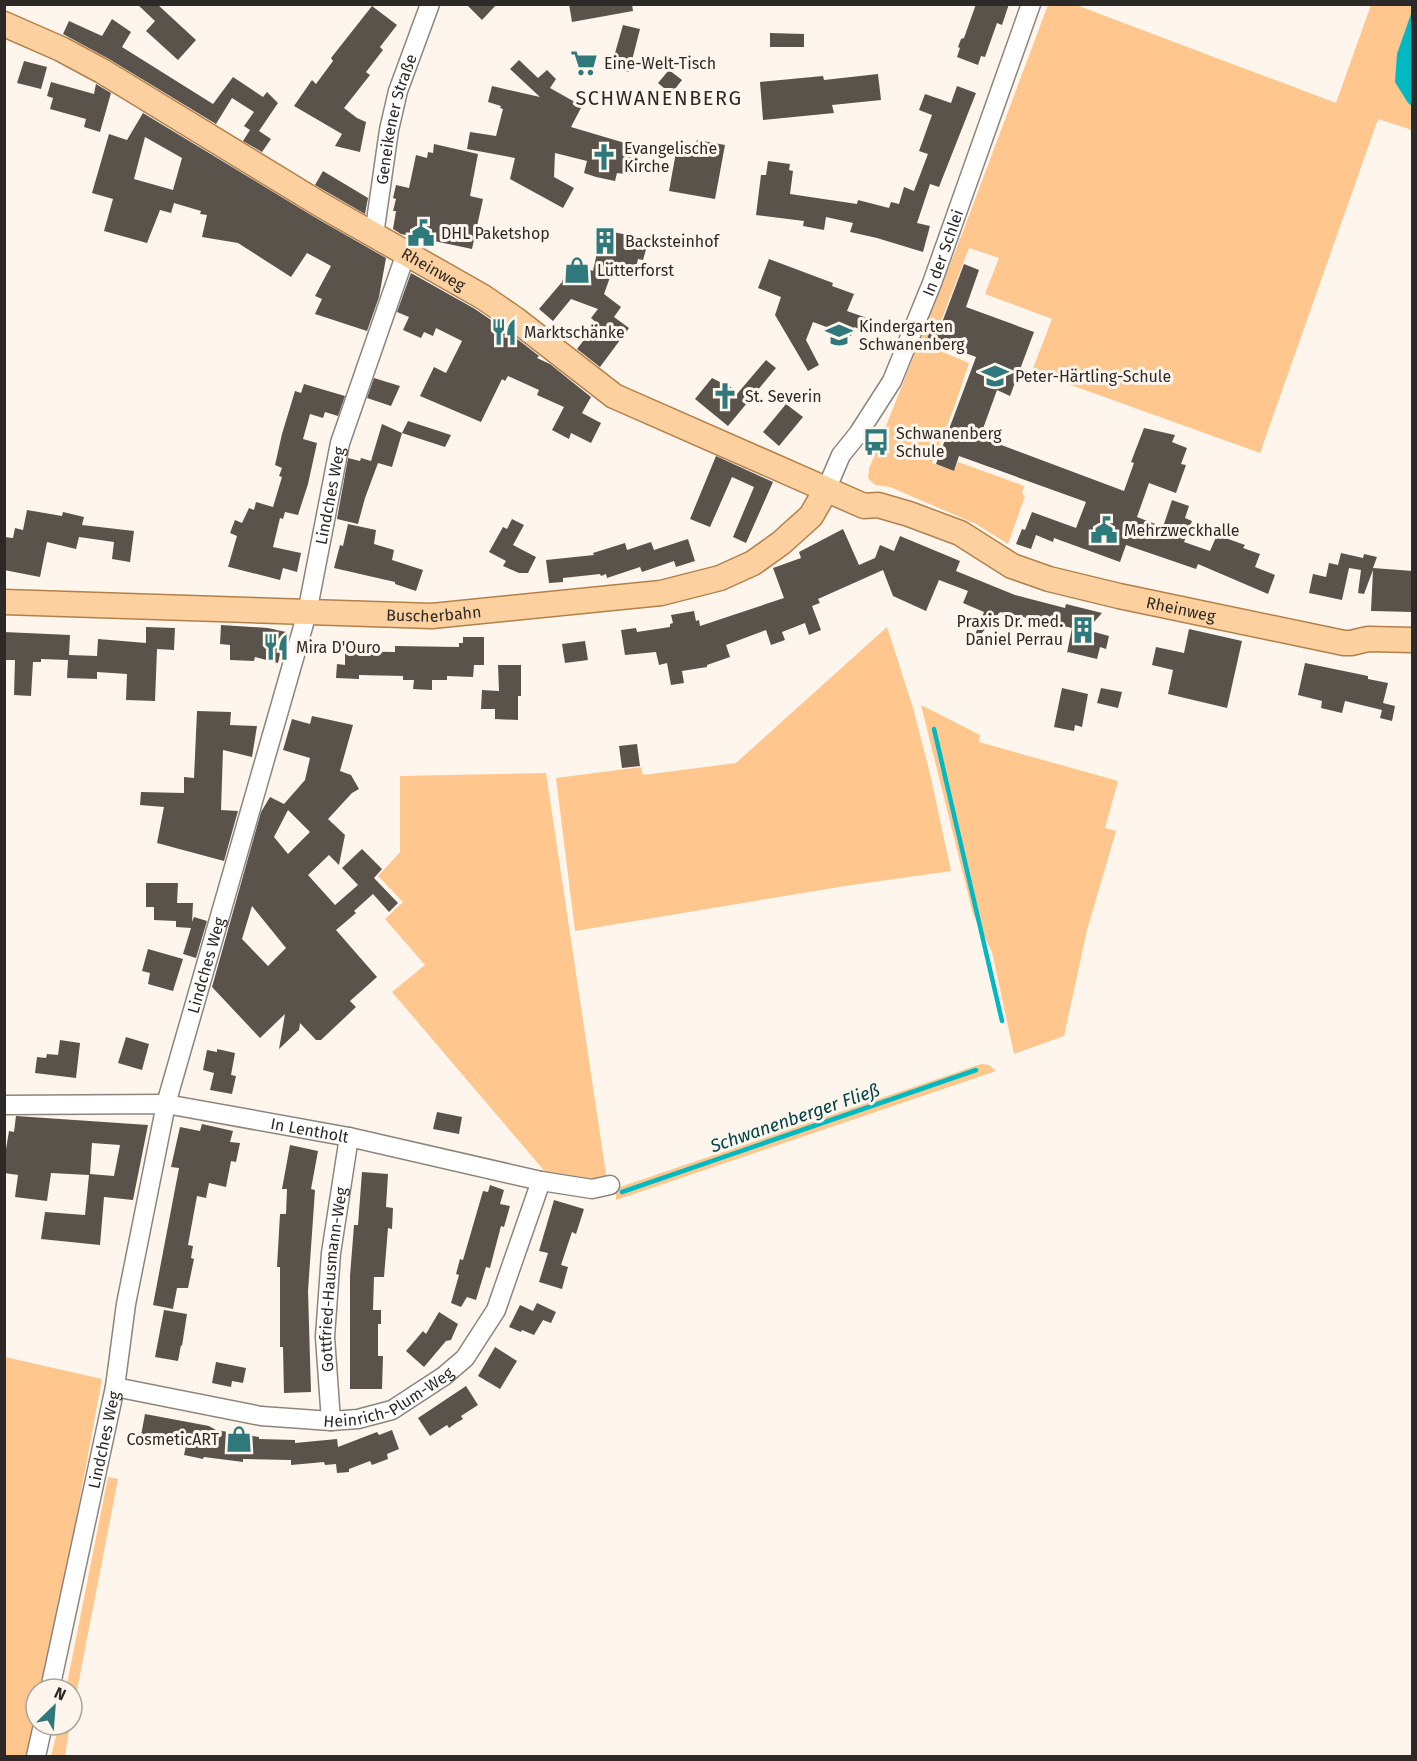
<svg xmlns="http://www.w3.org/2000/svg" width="1417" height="1761" viewBox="0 0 1417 1761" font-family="'Fira Sans',sans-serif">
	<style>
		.green { fill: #ffc78e }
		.water { fill: #00bac3 }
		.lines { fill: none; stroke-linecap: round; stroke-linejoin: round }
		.stream { stroke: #00bac3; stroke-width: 4.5 }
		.building { fill: #5a534c; fill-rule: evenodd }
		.minor-casing { stroke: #8c857d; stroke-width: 21 }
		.major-casing { stroke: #b2814b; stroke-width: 27 }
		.minor { stroke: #fff; stroke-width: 18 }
		.major { stroke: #fcd09f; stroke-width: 24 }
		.labels { text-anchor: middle; stroke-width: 6; stroke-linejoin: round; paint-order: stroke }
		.poi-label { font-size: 16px; fill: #2c2926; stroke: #fef6ed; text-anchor: start }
		.street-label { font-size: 16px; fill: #2c2926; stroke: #fef6ed }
		.water-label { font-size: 18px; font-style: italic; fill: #004448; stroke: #fef6ed }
		.quarter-label { font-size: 20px; letter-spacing: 1.5px; fill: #2c2926; stroke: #fef6ed }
	</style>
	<rect width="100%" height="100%" fill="#fef6ed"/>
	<path class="green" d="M1048,5H1076L1336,103L1371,5H1412V130L1378,119L1260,453L1032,371L1052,319L985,294L999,258L969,248L931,347L969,363L954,408L932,463L954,471L958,462L1024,486L1022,493L1025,496L1008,544L976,524L890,487L875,485L868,478L869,469L962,234Z
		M887,627L913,708L930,774L951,871L845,886L575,931L556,778L641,767L643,775L736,763Z
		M921,705L980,735L979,742L1118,781L1105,828L1116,831L1087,930L1064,1036L1014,1054L992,952L973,914Z
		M546,773L607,1181L600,1188L547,1174L392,992L425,965L385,919L403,902L378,876L400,852V776Z
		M981,1064L989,1065L996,1071L616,1200V1191L620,1187Z
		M5,1357L102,1379L60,1606L43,1689H36V1720L28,1756H5Z
		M108,1477L118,1479L72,1716V1689H66Z
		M59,1725H70L65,1756H51Z"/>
	<path class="water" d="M1412,11V106L1408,103L1395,82L1397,54Z"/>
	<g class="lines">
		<path class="stream" d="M934,729L1002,1021
			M622,1192L976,1070"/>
	</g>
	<path class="building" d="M137,4H157L196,40L178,60L146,31L155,21Z
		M466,4H497L482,20Z
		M569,4H632L633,11L572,22Z
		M976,4H1009L1002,25L997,23L985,57L981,56L978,65L957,57L960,48L958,47L961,39L964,38Z
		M372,6L397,25L380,47L383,50L366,72L370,75L344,108L357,118L366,122L360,152L335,146L342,134L294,106L312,80L316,84L333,61L331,58Z
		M112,19L131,32L122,47L213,104L233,77L263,97L267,92L278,103L259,131L271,139L262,152L243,141L250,130L244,126L254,112L232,98L216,124L109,59L63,34L69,21L102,36Z
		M623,25L640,29L629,72L611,67Z
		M770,33L804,34V47H770Z
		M519,60L538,78L547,70L556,79L550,88L582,106L571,127L625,143L639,158V166L633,175L617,173L615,181L596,177L584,173L587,161L555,153L554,177L574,188L563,208L510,179L515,158L467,149L470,132L496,136L503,109L500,108L501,106L488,102L492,86L540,97L510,69Z
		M24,61L47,67L41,89L17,83Z
		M669,70L682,80L671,94L658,83Z
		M878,74L881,100L832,105L834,113L763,120L760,82L823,76L824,80Z
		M51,82L94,94L96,84L111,93L100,132L84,127L86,119L50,109L53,98L47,96Z
		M957,86L976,93L939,187L930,184L917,223L930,226L923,252L877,238L850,232L853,223L826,217L824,230L803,226L804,221L756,215L761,175H766L768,161L790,164L789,170L793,171L790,194L857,204L858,200L889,208L891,202L899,204L904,187L914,191L928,154L919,151L932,115L919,110L925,94L951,103Z
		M143,113L316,218L386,258L379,297L367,331L315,314L322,299L315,296L331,266L307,253L291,277L238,243L202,237L207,215L200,214L201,211L174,203L171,213L160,210L147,243L104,231L113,199L92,193L109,134L127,140ZM145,137L182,158L173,190L134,179Z
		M697,140L725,145L715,199L669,191L678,141L696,144Z
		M434,144L478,154L470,196L483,199L472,249L401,234L393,229L396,211H393L396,199L393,198L396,185L409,188L416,155L427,158L428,152L433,153Z
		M323,171L368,198L365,214L315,185Z
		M602,230L649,239L643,260L638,259L634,276L613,269L604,294L621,307L614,317L629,328L600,367L577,349L597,323L591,318L598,309L571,299L553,321L539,309L562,282L564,276L568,278L573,263L593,271Z
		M769,259L833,283L832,286L854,294L847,311L867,318L862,330L854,327L851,336L813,322L806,340L819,365L808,371L775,315L781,297L758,288Z
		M964,264L979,270L966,307L1034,332L1010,396L997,390L980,437L1124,491L1134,463L1131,462L1144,428L1175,435L1172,442L1187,448L1181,464L1186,465L1176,493L1149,483L1137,517L1163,527L1172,500L1189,506L1185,518L1192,521L1184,542L1210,551L1217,535L1245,545L1243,548L1260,554L1255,567L1275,575L1268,594L1198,564L1196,569L1126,545L1120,562L1054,538L1053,542L1036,535L1031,549L1016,544L1022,529L1025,530L1032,512L1076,528L1086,502L959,456L954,471L936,464L976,357L927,339L932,326L940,328Z
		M411,273L475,309L507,331L539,356L537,358L550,364L591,397L582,413L601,423L591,443L571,433L569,439L552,430L564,407L537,395L539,390L508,376L505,381L502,379L481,422L420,396L434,367L446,373L462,341L436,328L433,336L424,332L421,338L403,330L409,317L397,312Z
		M766,360L776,368L728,426L695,399L712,378L720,382L727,383L737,394Z
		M374,378L400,386L391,406L367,398Z
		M304,384L345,396L338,416L325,412L323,418L310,414L303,439L317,443L308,484L298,515L285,512L283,519L280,518L273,547L301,553L297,572L283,568L280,580L229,567H228L237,536L230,533L235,520L242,523L249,508L254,510L256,502L273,507L282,477L279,476L282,468L275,465L282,434L295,391L301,393Z
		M786,404L803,417L779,446L763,432Z
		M408,421L451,435L445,447L402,433L392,467L378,463L365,498L358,524L337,519L348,458L360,461L361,458L371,461L382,424L402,433Z
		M716,456L773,482L746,543L733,537L754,487L732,477L710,527L690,519Z
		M27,510L62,516L63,512L84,517L82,525L134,531L130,562L112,559L114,542L79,537L76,549L47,542L40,577L4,570V537L13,538L15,528L23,530Z
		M512,519L524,525L513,545L536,557L528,573H519L503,566L506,561L489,552L503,527L507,529Z
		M348,524L376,530L374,544L394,550L392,560L423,570L416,591L395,584V582L334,568L340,545L343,546Z
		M843,529L859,565L875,558L880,545L894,551L900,536L960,561L956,571L1015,595L1065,608L1066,604L1102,613L1087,630L1109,636L1106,649L1100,647L1097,659L1068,652L1067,653L1072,628L1000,612L975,641L973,640L984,612L963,603L968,591L939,580L926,611L893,596L883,570L818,599L820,603L812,606L821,630L809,635L805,623L782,632L785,640L771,645L766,630L726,645L730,657L707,665V667L682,671L684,683L671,685L667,663L659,665L656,652L625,655L621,630L636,628L637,632L670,627V624L673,623L671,615L694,611L696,621L699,620L700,626L784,598L773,568L801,558L799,552Z
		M688,539L695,561L676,567L674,561L642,572L640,567L607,578L606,574L601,576L600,574L563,578V582L549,583L546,560L594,555L593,553L625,543L627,550L651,542L654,550Z
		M1341,553L1363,558L1364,554L1377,557L1373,568L1413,571V612L1371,611L1373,570L1364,594L1358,593L1361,570L1349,568L1342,600L1309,593L1313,574L1326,577L1329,563L1338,565Z
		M221,625L268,628L286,632L278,663L255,657L254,661L230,660V645L220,644Z
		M146,627L175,628L174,650L157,649L155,701L126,700L127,674L97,672V679L67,678L68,660L41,659V662H33L31,696L14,695L15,660H4V632L70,635L69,655L97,656L98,639L146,643Z
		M1189,629L1242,641L1227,708L1168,694L1173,670L1152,665L1156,647L1184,653Z
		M463,637H484V665H474L473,677L447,676V680H432V690L413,689L414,680H403V676L359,675V679L336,678L337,664L345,665V651L395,652V646L459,647V643H463Z
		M585,641L588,660L565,663L562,644Z
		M1305,663L1368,676V679L1388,683L1383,703L1395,706L1392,721L1380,718L1382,710L1345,701L1342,713L1321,708L1322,701L1298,695Z
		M498,665H521V696H518V720L495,719V709H481L482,690L499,691Z
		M1062,688L1088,694L1082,727L1075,725L1074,731L1054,727Z
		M1101,688L1122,692L1118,708L1097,703Z
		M197,711L231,712L230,725L257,726L252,757L223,750L221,810L238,811L224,861L157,843L164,807L140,805L141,792L184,793V777L194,778Z
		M312,716L353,725L340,771L351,775L359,789L352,793L328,819L345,835L339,865L329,855L308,875L335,905L358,885L342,868L362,849L382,869L374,878L398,903L389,912L373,894L354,911L356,913L336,930L377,977L350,1001L356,1007L321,1040H316L300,1023L299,1030L279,1049L285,1014L260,1038L212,987L261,812L270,797L284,804L305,780L310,758L283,750L292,719L310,724ZM288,810L310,832L288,854L274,837ZM252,906L286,948L268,966L242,939Z
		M637,744L640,766L622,768L619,746Z
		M146,883H178L177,903H193L192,922L194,917L207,921L196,958L183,954L191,928L176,927V921L154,920V907H146Z
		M148,949L183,959L173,991L148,984L150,973L142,971Z
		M126,1037L149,1044L142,1070L118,1063Z
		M60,1040L80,1043L76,1078L35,1073L37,1057L46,1058L47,1054L58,1055Z
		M217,1049L235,1053L231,1075L236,1076L232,1094L210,1090L214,1073L203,1070L207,1050L217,1052Z
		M437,1112L462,1117L459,1134L433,1129Z
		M16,1116L148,1125L133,1200L104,1197L100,1245L41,1239L45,1212L85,1215L89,1175L51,1173L47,1201L15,1197L18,1175L4,1173V1161L9,1131L14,1132ZM92,1143L120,1145L114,1176L90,1174Z
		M202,1124L233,1131L230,1142L240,1143L236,1162L231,1161L226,1187L209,1183L206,1198L197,1196L188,1245L193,1246L191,1258L194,1259L188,1288H177L173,1309L153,1305L179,1168L171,1167L180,1127L200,1131Z
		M290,1145L318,1151L311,1189L315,1190L308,1291L311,1392L284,1393L283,1347H280V1267H277L280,1214H286L287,1189H282Z
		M362,1172L388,1174L386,1207L393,1208L392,1229L388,1228L384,1277H374L373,1310H381V1324H378V1356H383L382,1389H350V1276L354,1225H358Z
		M490,1185L504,1190L500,1204L510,1206L504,1227L501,1226L490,1268L486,1267L476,1300L467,1297L461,1307L451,1303L459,1275L456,1274L460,1259L463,1260L483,1191L488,1192Z
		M554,1200L584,1209L576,1234L572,1232L561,1265L568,1267L562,1289L539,1282L548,1253L539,1251Z
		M537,1303L556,1312L551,1323L543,1320L534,1335L522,1330L521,1332L509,1327L520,1305L533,1311Z
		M164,1310L187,1314L182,1346L181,1345L178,1361L155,1357Z
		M439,1312L458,1324L451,1340L446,1341L424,1367L406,1351L423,1331L426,1334Z
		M495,1347L517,1361L500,1389L478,1376Z
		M216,1362L246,1368L243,1383L232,1381L231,1387L212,1383Z
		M466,1386L478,1405L461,1416L463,1419L456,1423L449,1428L447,1425L430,1436L418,1418Z
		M145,1414L209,1426L216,1430L259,1437V1439L295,1440V1443L337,1439L338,1447L377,1432L379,1435L392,1430L399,1449L387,1454L388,1459L372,1465L370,1461L349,1469V1472L337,1473L336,1464L325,1465L324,1462L291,1465V1460L243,1459V1462L204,1457L203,1459L184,1455L187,1441L158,1435L156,1444L140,1441Z"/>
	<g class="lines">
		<defs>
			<g id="minor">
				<path id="s1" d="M374,235L389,130L398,91L430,4"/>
				<path id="s2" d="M826,490L841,455L858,434L892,381L932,283L1031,4"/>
				<path id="s3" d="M4,1105L166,1104L349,1137L541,1181L592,1189L610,1185"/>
				<path id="s4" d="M115,1387L261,1416L331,1421L358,1419L392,1410L444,1376L465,1358L496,1310L541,1181"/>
				<path id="s5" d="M331,1421L325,1337L331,1253L349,1137"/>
				<path id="s6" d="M50,1689L115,1387L126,1304L166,1104L307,613L340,443L406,253"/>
				<path d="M36,1756L43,1725"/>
			</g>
			<g id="major">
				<path id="s7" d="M4,24L61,49L102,71L323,206L483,297L515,319L614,396L864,506L878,505L909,514L960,533L1012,566L1049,579L1119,596L1344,643H1351L1368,639L1412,640"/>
				<path id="s8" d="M4,602L432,616L661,593L720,578L753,563L781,543L811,516L826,490"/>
			</g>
		</defs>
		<use href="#minor" class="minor-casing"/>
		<use href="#major" class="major-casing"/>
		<use href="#minor" class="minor"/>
		<use href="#major" class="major"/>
	</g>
	<defs>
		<symbol id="supermarket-bare" viewBox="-9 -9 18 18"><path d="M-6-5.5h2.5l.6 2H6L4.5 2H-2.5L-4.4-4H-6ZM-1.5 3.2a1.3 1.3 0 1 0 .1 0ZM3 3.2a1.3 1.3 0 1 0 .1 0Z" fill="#2f797d" stroke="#fef6ed" stroke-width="2.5" paint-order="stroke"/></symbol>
		<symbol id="church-bare" viewBox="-9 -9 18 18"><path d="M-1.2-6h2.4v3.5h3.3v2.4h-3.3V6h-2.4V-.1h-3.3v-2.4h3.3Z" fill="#2f797d" stroke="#fef6ed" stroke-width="2.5" paint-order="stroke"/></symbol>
		<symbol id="civic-bare" viewBox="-9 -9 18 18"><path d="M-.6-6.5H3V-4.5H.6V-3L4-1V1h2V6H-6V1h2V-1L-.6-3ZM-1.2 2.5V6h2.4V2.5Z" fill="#2f797d" stroke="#fef6ed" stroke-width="2.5" paint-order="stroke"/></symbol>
		<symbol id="building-bare" viewBox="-9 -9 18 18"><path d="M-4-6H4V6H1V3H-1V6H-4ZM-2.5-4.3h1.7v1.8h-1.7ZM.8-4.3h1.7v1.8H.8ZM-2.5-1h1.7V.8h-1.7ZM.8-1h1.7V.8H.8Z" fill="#2f797d" stroke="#fef6ed" stroke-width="2.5" paint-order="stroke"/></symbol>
		<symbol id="shop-bare" viewBox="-9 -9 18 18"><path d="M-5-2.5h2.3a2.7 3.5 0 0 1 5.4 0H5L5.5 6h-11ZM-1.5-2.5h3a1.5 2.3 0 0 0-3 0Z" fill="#2f797d" stroke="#fef6ed" stroke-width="2.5" paint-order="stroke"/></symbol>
		<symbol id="restaurant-bare" viewBox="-9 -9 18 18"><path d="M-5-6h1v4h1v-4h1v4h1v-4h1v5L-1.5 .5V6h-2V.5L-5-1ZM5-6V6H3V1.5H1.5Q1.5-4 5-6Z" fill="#2f797d" stroke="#fef6ed" stroke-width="2.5" paint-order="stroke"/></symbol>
		<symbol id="school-bare" viewBox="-9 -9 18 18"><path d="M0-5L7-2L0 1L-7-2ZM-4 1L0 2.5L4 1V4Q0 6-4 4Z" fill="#2f797d" stroke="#fef6ed" stroke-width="2.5" paint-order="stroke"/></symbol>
		<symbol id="bus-bare" viewBox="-9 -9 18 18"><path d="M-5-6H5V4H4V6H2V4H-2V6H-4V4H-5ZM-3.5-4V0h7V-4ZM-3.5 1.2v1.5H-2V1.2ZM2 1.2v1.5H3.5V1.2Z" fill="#2f797d" stroke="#fef6ed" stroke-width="2.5" paint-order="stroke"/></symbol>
	</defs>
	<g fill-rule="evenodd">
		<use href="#supermarket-bare" x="565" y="44" width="38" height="38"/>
		<use href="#church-bare" x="585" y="138" width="38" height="38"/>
		<use href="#civic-bare" x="402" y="214" width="38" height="38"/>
		<use href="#building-bare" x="586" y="222" width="38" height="38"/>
		<use href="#shop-bare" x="558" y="251" width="38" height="38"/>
		<use href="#restaurant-bare" x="485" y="313" width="38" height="38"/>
		<use href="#school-bare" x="820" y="316" width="38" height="38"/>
		<use href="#school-bare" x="976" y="357" width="38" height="38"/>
		<use href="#church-bare" x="706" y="377" width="38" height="38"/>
		<use href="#bus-bare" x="857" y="423" width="38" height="38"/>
		<use href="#civic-bare" x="1085" y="511" width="38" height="38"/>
		<use href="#building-bare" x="1064" y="611" width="38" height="38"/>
		<use href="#restaurant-bare" x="257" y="628" width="38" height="38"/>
		<use href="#shop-bare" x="220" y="1420" width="38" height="38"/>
	</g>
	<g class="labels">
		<g class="poi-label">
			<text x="604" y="69">Eine-Welt-Tisch</text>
			<text x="624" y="154">Evangelische<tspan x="624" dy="18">Kirche</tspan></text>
			<text x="441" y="239">DHL Paketshop</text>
			<text x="625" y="247">Backsteinhof</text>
			<text x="597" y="276">Lütterforst</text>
			<text x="859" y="332">Kindergarten<tspan x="859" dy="18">Schwanenberg</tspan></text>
			<text x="524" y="338">Marktschänke</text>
			<text x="1015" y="382">Peter-Härtling-Schule</text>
			<text x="745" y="402">St. Severin</text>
			<text x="896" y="439">Schwanenberg<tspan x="896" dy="18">Schule</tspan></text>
			<text x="1124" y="536">Mehrzweckhalle</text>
			<text x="1063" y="627" text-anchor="end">Praxis Dr. med.<tspan x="1063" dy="18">Daniel Perrau</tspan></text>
			<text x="296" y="653">Mira D'Ouro</text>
			<text x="219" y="1445" text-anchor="end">CosmeticART</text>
		</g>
		<g class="street-label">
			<text dy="6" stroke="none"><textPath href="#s1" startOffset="118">Geneikener Straße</textPath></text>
			<text dy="6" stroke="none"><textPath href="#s2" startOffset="266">In der Schlei</textPath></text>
			<text dy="6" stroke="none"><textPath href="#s7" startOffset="495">Rheinweg</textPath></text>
			<text dy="6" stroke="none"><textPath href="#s6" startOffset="1227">Lindches Weg</textPath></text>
			<text dy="6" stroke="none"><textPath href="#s7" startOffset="1326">Rheinweg</textPath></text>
			<text dy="6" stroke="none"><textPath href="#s8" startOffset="430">Buscherbahn</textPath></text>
			<text dy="6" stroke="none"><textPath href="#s6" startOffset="741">Lindches Weg</textPath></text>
			<text dy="6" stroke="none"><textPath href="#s3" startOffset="308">In Lentholt</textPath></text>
			<text dy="6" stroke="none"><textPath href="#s5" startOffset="142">Gottfried-Hausmann-Weg</textPath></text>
			<text dy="6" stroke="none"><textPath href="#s4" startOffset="282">Heinrich-Plum-Weg</textPath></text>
			<text dy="6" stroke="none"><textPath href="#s6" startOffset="255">Lindches Weg</textPath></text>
		</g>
		<g class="water-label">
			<text transform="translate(795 1118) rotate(-19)" y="6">Schwanenberger Fließ</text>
		</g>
		<g class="quarter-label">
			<text x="659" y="105">SCHWANENBERG</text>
		</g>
	</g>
	<rect width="1417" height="1761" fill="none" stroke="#2c2926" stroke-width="12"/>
	<g transform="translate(54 1707) rotate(25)"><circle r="28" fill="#fef6ed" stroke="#aaa49d" stroke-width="1.5"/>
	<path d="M0-4.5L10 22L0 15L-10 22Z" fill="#2f797d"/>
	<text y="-9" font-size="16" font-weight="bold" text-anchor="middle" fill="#2c2926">N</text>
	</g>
</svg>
